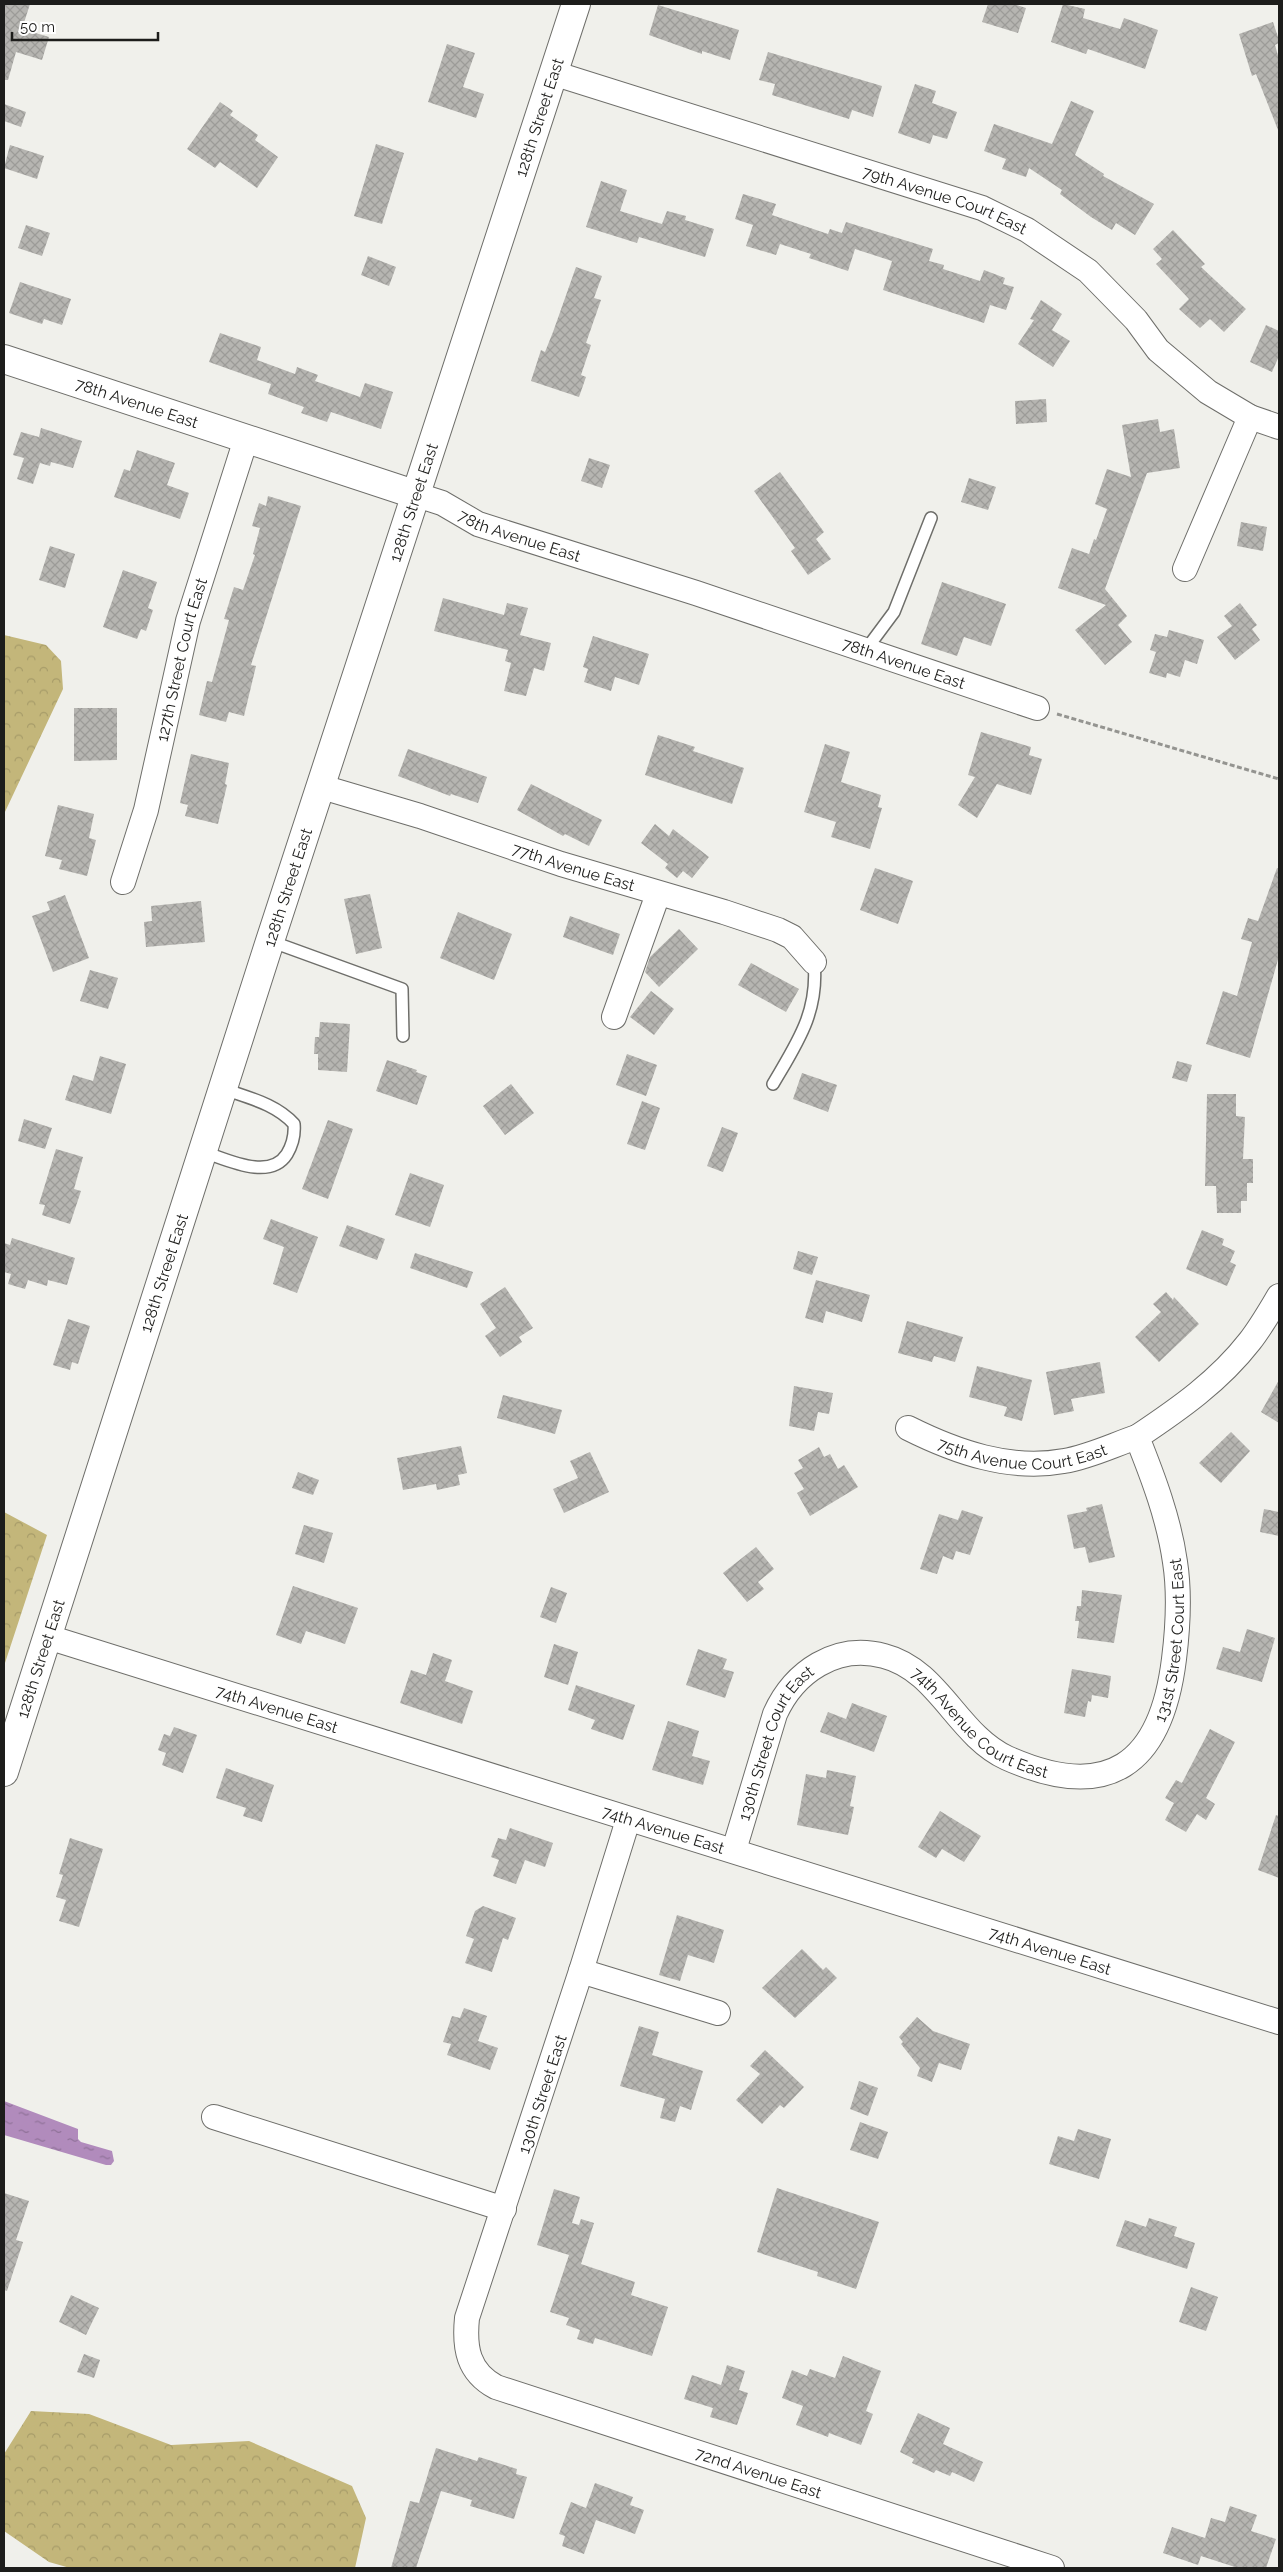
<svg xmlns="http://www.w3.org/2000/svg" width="1283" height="2572" viewBox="0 0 1283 2572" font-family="Raleway,sans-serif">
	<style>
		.forest { fill: url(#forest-crowns) }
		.water { fill: url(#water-ripples) }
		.building { fill: url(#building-cross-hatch) }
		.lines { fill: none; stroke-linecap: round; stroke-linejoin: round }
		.lane-casing { stroke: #6e6e6a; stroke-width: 14 }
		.street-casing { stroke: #6e6e6a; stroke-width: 26 }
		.secondary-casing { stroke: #6e6e6a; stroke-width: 30 }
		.path { stroke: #949490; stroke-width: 3; stroke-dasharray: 5 2.5; stroke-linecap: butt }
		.lane { stroke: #fff; stroke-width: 11 }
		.street { stroke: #fff; stroke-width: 24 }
		.secondary { stroke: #fff; stroke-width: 28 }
		.labels { text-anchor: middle; stroke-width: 4; stroke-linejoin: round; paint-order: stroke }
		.street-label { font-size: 16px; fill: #1d1d1b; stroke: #fff }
	</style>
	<defs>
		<pattern id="forest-crowns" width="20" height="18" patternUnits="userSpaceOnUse" patternTransform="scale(1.25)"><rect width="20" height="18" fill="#c3b67a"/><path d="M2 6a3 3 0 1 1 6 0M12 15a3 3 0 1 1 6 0" fill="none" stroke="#a79c69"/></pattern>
		<pattern id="water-ripples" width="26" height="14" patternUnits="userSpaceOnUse" patternTransform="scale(1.25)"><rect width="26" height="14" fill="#b18bbc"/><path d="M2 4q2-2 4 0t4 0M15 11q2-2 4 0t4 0" fill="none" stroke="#8f7198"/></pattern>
		<pattern id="building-cross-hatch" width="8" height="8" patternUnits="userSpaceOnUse" patternTransform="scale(1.25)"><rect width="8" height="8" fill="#b6b5b1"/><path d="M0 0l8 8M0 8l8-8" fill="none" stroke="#9c9b98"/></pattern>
	</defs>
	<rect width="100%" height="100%" fill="#f0f0eb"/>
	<path class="forest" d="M4,635L46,645L61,661L63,689L4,814Z
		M4,1512L47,1535L4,1666Z
		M31,2411L89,2414L171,2445L249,2441L352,2486L366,2518L355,2568H70L49,2562L4,2531V2454Z"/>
	<path class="water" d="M4,2101L78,2129V2139L81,2142L112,2151L114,2161L111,2165H106L4,2135Z"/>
	<path class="building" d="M4,4H30L22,29L49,37L42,60L16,52L8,80H4Z
		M988,4H1014L1026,8L1018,33L982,22Z
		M1063,4L1085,9L1083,18L1120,29L1124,18L1158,30L1145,69L1088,49L1086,54L1051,42Z
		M658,5L739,30L730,60L702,51V54L649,35Z
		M1273,22L1279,40V43L1275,45L1279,59L1278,130L1256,74L1252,76L1239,34Z
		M447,44L475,53L463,87L484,94L476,118L428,102Z
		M768,52L882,86L873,117L852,110L849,119L772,95L775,84L759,80Z
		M915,84L936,91L932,103L957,112L947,139L933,135L930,144L898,133Z
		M1071,101L1094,111L1075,155L1104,174L1103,176L1154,204L1135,235L1116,223L1112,230L1091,217L1060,194L1062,190L1029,168L1026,177L1002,169L1006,159L984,151L994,124L1052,144Z
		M220,102L233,111L230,115L258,135L255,140L278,157L257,188L220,162L215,168L187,149Z
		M4,104L26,112L21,127L4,121Z
		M376,144L404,153L382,224L354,216Z
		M10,145L44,156L37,179L4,168Z
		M601,181L627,190L620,211L662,224L667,211L686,216L685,220L714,229L705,257L639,237L637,243L586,227Z
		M743,194L776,204L772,215L828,234L830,229L842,233L846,222L933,249L929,261L944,265L943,269L980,281L984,270L1005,278L1003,284L1014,287L1006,310L990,305L984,323L883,290L892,261L855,249L848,271L809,258L811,254L780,244L776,255L746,246L753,225L735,219Z
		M26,225L50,233L42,256L18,248Z
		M1173,230L1205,264L1201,267L1246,309L1224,332L1210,319L1200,328L1179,309L1189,299L1156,264L1162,259L1153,249Z
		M368,256L396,267L389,286L361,275Z
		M576,267L602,276L594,298L601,300L586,343L591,345L581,375L586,377L579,397L531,381L541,350L545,352L553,332Z
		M20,282L71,299L62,325L44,319L42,324L9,313Z
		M1041,300L1062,314L1052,330L1070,341L1053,367L1018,344L1034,320L1030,319Z
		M1266,325L1279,331V356L1272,372L1250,362Z
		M220,333L261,347L257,360L295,374L297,367L318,375L315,381L360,397L365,383L393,392L381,429L331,412L327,422L301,413L304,407L268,394L271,384L209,362Z
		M1046,399L1047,422L1016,424L1015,401Z
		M1158,419L1160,432L1174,429L1180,468L1147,473L1105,589L1127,616L1118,625L1132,642L1105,665L1075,630L1106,605L1058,588L1072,548L1089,554L1094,539L1096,540L1107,509L1095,504L1107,469L1131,477L1122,425Z
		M41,428L82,441L73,468L51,462L50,466L40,463L33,484L17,479L24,458L13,455L21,432L39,437Z
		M137,450L175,463L167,485L189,493L180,519L114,497L124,469L130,471Z
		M589,458L610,465L602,488L581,481Z
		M780,472L824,532L816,539L831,559L808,575L791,551L795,548L754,491Z
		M969,478L996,487L988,510L961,502Z
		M268,496L301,506L251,665L256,666L244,716L229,712L226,722L199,715L207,681L212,682L229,620L224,619L234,587L243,590L255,555L253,554L260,528L252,526L259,503L266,506Z
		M1241,522L1267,527L1263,551L1237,546Z
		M50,546L75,554L65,588L39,580Z
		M123,570L157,582L148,608L153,610L146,631L141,629L137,639L103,627Z
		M942,582L1006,604L991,646L964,637L957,656L921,644Z
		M443,598L504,615L507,603L528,608L520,635L551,643L544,671L534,668L526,696L504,691L511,663L505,661L508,650L434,631Z
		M1240,603L1257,625L1252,629L1260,640L1235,660L1217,637L1232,626L1224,616Z
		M1169,630L1204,640L1197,664L1185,660L1180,677L1167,673L1166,678L1149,673L1156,652L1150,650L1155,634L1167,637Z
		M593,636L649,654L639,685L615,677L611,691L584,682L588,669L583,667Z
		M74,708H117V760L74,761Z
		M981,732L1031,747L1029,755L1042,759L1031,795L997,784L977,818L958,805L975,777L968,775Z
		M658,735L695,747L693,751L744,768L732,804L645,775Z
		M825,744L850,752L841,782L881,795L878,807L882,808L870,849L831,837L836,822L804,812Z
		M408,749L487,777L478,803L451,794L450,796L398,776Z
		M191,754L229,763L225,784L227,785L218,824L185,816L188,805L180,803Z
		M531,784L602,820L589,846L565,834L563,836L517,810Z
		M58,805L94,814L89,838L96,840L87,876L59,869L62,860L45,856Z
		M655,824L669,836L673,829L709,857L692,878L683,871L677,878L665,868L668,864L641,843Z
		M875,868L913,881L898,924L860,910Z
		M1277,868L1279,869V956L1250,1058L1206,1044L1223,991L1237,996L1252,942L1241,939L1248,918L1258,921Z
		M370,894L382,948L356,954L344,899Z
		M65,895L89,958L53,972L32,916L50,910L47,902Z
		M201,901L205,942L146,947L144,922L152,921L151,906Z
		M458,912L512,934L494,980L440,958Z
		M570,916L620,934L613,955L563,937Z
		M679,929L698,949L659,987L645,972L650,957Z
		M751,963L799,989L786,1012L738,985Z
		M90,970L118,978L108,1009L80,1001Z
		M651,991L674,1009L654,1035L630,1017Z
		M320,1022L350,1024L347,1072L318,1070V1054H314L315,1037H319Z
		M627,1054L657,1065L646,1096L616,1085Z
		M100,1056L126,1064L111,1114L65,1100L73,1075L93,1081Z
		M387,1060L417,1070L416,1072L427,1076L417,1105L376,1091Z
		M1177,1061L1192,1065L1187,1082L1172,1078Z
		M802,1073L837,1085L828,1112L793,1099Z
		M511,1084L534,1113L505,1135L483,1106Z
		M1207,1094H1236V1116L1245,1117L1243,1159H1253V1183H1247V1201H1241V1213H1217L1216,1186H1205Z
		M642,1101L660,1108L645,1150L627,1144Z
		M24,1119L52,1128L45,1149L18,1141Z
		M328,1120L353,1129L328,1199L302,1189Z
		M722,1127L738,1133L723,1172L707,1166Z
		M56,1149L83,1157L74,1189L81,1191L70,1224L42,1215L45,1205L39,1204Z
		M410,1173L444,1185L430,1227L395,1215Z
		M271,1219L318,1237L297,1293L273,1284L284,1247L263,1239Z
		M347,1225L385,1239L377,1260L339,1246Z
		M1202,1230L1224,1239L1222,1245L1235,1251L1230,1262L1236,1265L1227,1286L1186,1269Z
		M12,1238L75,1258L67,1285L48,1280L47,1286L28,1280L25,1289L8,1284L11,1274L4,1272V1243L10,1245Z
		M798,1251L818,1257L812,1275L793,1269Z
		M415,1253L473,1272L467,1288L410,1268Z
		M816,1280L870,1295L862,1322L826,1311L823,1323L805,1318Z
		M505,1287L533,1328L519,1337L522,1342L500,1357L485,1336L496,1328L480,1304Z
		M1166,1292L1173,1300L1174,1297L1199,1324L1159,1362L1135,1337L1161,1312L1153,1304Z
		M68,1319L90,1326L78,1364L72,1362L70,1370L53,1365Z
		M907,1321L963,1337L955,1362L934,1356L932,1362L898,1353Z
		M1100,1362L1105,1393L1071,1399L1074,1411L1054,1415L1046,1372Z
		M977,1366L1032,1380L1022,1421L1004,1416L1007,1407L969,1397Z
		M1279,1380V1423L1261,1412Z
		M794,1386L833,1393L829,1414L818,1412L814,1431L789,1426Z
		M503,1395L562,1410L555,1434L497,1418Z
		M1231,1432L1250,1451L1221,1483L1199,1463Z
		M461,1446L467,1473L458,1475L460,1485L437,1490L436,1484L403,1490L397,1458Z
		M819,1447L824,1457L830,1454L838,1469L844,1465L858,1487L810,1516L797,1493L804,1489L794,1473L803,1468L798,1460Z
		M590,1452L609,1492L564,1513L553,1489L578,1478L570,1461Z
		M298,1472L319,1480L313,1495L292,1488Z
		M1102,1504L1115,1557L1089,1563L1085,1547L1074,1549L1067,1515L1087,1511L1086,1508Z
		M1264,1509L1279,1512V1536L1260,1532Z
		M962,1510L983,1517L970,1555L956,1551L953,1560L943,1556L937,1574L920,1569L939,1514L958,1520Z
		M304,1525L333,1533L324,1563L295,1554Z
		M756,1547L774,1569L758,1582L764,1589L747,1602L723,1573Z
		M293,1586L358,1608L345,1644L306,1631L301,1644L276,1635Z
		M551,1587L567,1593L556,1623L540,1617Z
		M1082,1590L1122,1595L1114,1643L1077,1638L1079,1621H1075L1077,1606H1081Z
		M1247,1629L1275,1638L1262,1682L1216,1669L1223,1647L1240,1652Z
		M554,1644L578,1652L568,1685L544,1677Z
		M698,1649L727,1659L723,1669L734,1672L725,1698L686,1685Z
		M433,1653L452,1660L445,1681L473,1691L462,1724L400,1703L411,1670L426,1675Z
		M1072,1669L1111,1676L1108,1698L1092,1695L1091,1702L1088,1701L1085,1717L1064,1713Z
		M576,1685L635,1705L623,1740L591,1729L595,1720L568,1710Z
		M852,1703L887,1716L874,1752L820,1732L828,1712L846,1719Z
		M668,1721L699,1731L692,1756L710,1761L703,1785L652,1770Z
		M174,1727L197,1735L183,1773L162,1765L166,1753L158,1750L164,1734L170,1736Z
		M1210,1729L1235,1742L1206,1798L1215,1804L1206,1820L1197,1814L1186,1832L1165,1820L1174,1803L1165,1798L1176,1780L1182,1783Z
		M226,1768L274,1785L262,1822L243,1816L246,1808L216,1798Z
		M827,1770L856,1776L850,1806L854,1807L848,1835L797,1825L806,1774L826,1778Z
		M940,1811L981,1836L964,1862L942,1849L936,1858L918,1847Z
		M1276,1815L1279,1816V1878L1258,1870Z
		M510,1828L553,1843L545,1867L525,1860L516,1884L493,1876L499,1860L491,1857L498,1838L506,1840Z
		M70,1838L103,1849L79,1927L59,1921L66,1900L56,1897L63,1875L59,1874Z
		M483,1906L516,1918L508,1940L503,1938L492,1972L465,1963L474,1939L466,1936L475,1911Z
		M677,1915L724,1930L714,1963L688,1955L680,1981L659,1975Z
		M802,1949L823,1970L826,1967L837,1978L795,2018L762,1988Z
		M464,2008L487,2016L478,2041L498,2048L490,2070L447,2055L451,2044L443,2042L452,2016L460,2018Z
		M917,2017L933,2031L970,2044L961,2070L939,2063L932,2082L917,2076L920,2068L901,2044L903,2042L899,2037Z
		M639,2026L659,2032L652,2055L703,2071L691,2110L680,2106L675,2122L660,2118L665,2099L620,2086Z
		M765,2050L804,2087L784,2108L780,2105L762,2124L736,2100L760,2074L750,2066Z
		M859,2081L878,2088L868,2116L850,2109Z
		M860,2122L888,2132L878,2159L850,2150Z
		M1078,2129L1111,2139L1099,2179L1049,2164L1058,2136L1074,2141Z
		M777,2188L879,2222L856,2289L817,2276L818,2272L757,2252Z
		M554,2189L580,2197L572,2223L579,2225L581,2219L594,2223L581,2264L635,2282L631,2295L668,2307L652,2356L595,2338L593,2344L577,2339L580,2330L566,2325L569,2318L550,2312L569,2255L537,2245Z
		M4,2193L29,2201L16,2240L23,2242L7,2291L4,2290Z
		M1149,2218L1177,2227L1174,2236L1195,2243L1187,2269L1116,2246L1125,2220L1146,2227Z
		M1191,2287L1218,2297L1206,2331L1179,2322Z
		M71,2295L99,2308L86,2335L59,2322Z
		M84,2354L100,2360L94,2378L77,2372Z
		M843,2356L881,2371L866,2411L873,2414L861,2445L829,2433L828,2437L796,2425L803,2406L782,2398L792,2370L807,2376L810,2369L835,2378Z
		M727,2365L745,2371L739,2390L748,2393L737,2425L710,2417L713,2408L684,2399L692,2375L721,2385Z
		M918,2413L950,2428L943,2444L983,2462L974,2482L952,2472L950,2476L936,2470L934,2473L912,2463L914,2459L900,2452Z
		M436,2448L477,2461L479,2457L517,2469L516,2474L527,2477L514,2519L470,2506L472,2500L441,2491L416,2568H391L410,2501L419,2503Z
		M595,2483L633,2497L630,2505L644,2510L635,2534L596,2520L584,2554L562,2546L565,2536L559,2534L571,2502L586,2508Z
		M1230,2506L1257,2515L1251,2531L1276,2539L1266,2568H1238L1201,2556L1198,2565L1163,2553L1172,2527L1205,2538L1211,2518L1225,2522Z"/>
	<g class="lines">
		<defs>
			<path id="lane" d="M865,651L894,612L931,518
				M270,941L402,989L403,1036
				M773,1084C797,1043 819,1012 814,962
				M204,1152C228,1160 270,1181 287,1154C293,1144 295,1135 294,1124C276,1104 249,1098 224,1089"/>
			<g id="street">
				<path id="s1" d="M553,73L982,208L1027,230L1088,271L1136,320L1158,350L1208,392L1250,417L1279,427"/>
				<path id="s2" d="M417,495L442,503L478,524L696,593L1037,708"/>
				<path d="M1185,569L1250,417"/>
				<path id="s3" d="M322,787L420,816L561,864L724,912L778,930L792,937L814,962"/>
				<path id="s4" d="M123,882L146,810L188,621L246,439"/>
				<path d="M614,1017L658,894"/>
				<path id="s5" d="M908,1428C956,1452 1010,1471 1064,1461C1089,1457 1113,1445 1137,1437"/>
				<path id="s6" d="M48,1637L1279,2022"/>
				<path id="s7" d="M628,1820L581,1971L467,2318C464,2348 468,2372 496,2387L1052,2568"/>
				<path id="s8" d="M734,1850L775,1714C794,1672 836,1643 884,1656C939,1670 957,1735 1007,1758C1108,1803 1161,1765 1174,1659C1178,1627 1180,1594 1175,1562C1169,1519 1153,1477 1137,1437C1179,1409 1219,1381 1250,1341C1261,1327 1270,1311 1279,1296"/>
				<path d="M581,1971L718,2013"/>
				<path d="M214,2117L504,2209"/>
			</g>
			<g id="secondary">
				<path id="s9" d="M4,359L417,495"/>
				<path id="s10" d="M4,1772L270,941L576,4"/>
			</g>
		</defs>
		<use href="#lane" class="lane-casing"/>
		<use href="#street" class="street-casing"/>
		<use href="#secondary" class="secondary-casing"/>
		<path class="path" d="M1057,714L1279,779"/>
		<use href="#lane" class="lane"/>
		<use href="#street" class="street"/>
		<use href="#secondary" class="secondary"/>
	</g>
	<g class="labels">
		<g class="street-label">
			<text dy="6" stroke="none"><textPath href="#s10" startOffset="1739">128th Street East</textPath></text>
			<text dy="6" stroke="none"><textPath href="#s1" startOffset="412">79th Avenue Court East</textPath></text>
			<text dy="6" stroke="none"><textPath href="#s9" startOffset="140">78th Avenue East</textPath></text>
			<text dy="6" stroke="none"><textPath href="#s10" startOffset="1334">128th Street East</textPath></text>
			<text dy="6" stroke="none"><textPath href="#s2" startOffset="111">78th Avenue East</textPath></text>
			<text dy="6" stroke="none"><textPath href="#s4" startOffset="230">127th Street Court East</textPath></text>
			<text dy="6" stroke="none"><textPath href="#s2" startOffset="516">78th Avenue East</textPath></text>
			<text dy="6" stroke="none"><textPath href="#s3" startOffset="264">77th Avenue East</textPath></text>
			<text dy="6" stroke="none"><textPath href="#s10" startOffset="929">128th Street East</textPath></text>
			<text dy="6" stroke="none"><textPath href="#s10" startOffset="524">128th Street East</textPath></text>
			<text dy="6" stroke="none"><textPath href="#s5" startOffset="120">75th Avenue Court East</textPath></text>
			<text dy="6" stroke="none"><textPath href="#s8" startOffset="700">131st Street Court East</textPath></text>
			<text dy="6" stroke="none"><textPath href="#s10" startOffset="119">128th Street East</textPath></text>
			<text dy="6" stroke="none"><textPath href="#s6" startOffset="240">74th Avenue East</textPath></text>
			<text dy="6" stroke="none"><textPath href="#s8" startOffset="396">74th Avenue Court East</textPath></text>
			<text dy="6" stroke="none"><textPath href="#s8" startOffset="116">130th Street Court East</textPath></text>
			<text dy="6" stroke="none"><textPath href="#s6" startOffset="645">74th Avenue East</textPath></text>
			<text dy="6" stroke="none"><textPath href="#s6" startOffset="1050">74th Avenue East</textPath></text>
			<text transform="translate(542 2094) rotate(-72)" y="6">130th Street East</text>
			<text dy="6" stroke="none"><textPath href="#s7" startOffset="880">72nd Avenue East</textPath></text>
		</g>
	</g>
	<rect width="1283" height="2572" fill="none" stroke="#1d1d1b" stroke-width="10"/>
	<path d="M12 32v8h146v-8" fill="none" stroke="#1d1d1b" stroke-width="2.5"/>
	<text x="20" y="32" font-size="15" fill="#1d1d1b" stroke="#ffffff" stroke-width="4" paint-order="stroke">50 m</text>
</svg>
